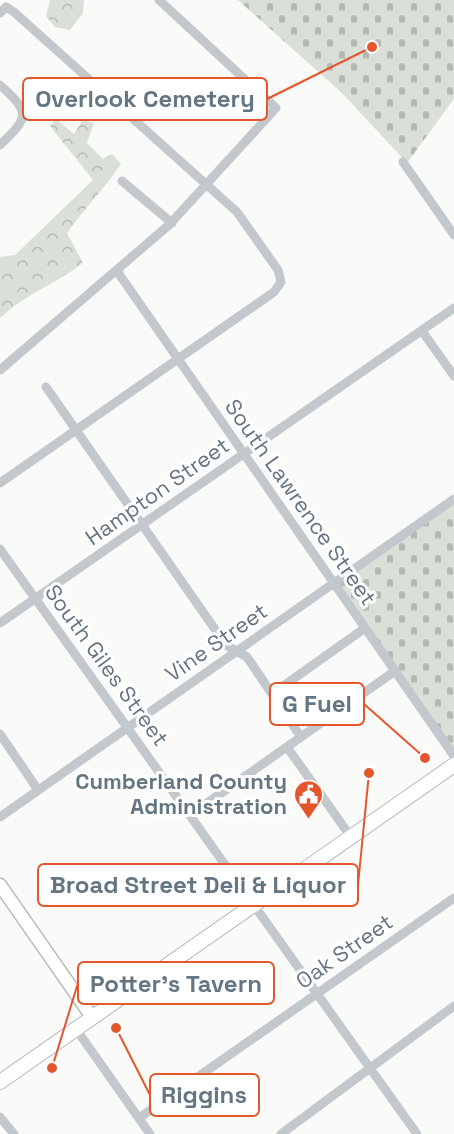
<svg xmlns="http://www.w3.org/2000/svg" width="454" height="1134" viewBox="0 0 454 1134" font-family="'Space Grotesk',sans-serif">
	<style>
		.forest { fill: url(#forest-crowns) }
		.cemetery { fill: url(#cemetery-stones) }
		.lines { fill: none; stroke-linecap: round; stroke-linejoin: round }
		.major-casing { stroke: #b5babe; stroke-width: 15 }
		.highway-casing { stroke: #b4b9bd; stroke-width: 16 }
		.minor { stroke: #c3c8cc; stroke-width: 9 }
		.major { stroke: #fff; stroke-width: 12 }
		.highway { stroke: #fff; stroke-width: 14 }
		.labels { text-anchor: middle; stroke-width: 6; stroke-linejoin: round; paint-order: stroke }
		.street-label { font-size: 22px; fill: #657683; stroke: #fff }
		.poi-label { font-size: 22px; font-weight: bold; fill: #657683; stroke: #fff; text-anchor: end }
		.leader { fill: none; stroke: #e4572e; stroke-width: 2 }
		.callout-dot { fill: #e4572e; stroke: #fff; stroke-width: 2 }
		.callout { fill: #fff; stroke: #e4572e; stroke-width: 2 }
		.callout-label { font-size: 24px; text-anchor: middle; font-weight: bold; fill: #657683 }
	</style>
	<defs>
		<pattern id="forest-crowns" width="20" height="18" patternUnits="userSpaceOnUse" patternTransform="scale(1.5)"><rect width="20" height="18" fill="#dadfd7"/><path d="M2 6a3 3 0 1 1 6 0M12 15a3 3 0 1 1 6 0" fill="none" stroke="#b4b9b4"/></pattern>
		<pattern id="cemetery-stones" width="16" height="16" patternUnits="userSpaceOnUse" patternTransform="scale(1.5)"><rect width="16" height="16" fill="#dadfd7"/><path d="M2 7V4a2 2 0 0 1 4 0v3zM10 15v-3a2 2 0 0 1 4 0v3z" fill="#b4b9b4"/></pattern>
	</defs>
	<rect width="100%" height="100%" fill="#fafaf8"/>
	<path class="forest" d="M50,0H84L83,13L70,30L55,27L46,16Z
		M56,119L74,134L83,120L94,123L87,143L103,159L112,154L121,164C104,189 84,209 67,233L83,263C55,284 26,294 0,318V257L15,255L93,180L50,126Z"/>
	<path class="cemetery" d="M238,0H454V99L407,163L343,94Z
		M454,499V756L334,583Z"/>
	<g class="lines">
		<defs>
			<path id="major" d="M0,885L92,1017"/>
			<path id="highway" d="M0,1082L454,765"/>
		</defs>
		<use href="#major" class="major-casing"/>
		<use href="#highway" class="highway-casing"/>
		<path class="minor" d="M0,13L6,7L14,12L237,212L278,270L281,282L274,292L0,483
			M0,85C30,112 30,117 0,145
			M403,162L454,235
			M122,181L172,223
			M117,271L454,756
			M422,331L454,376
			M0,370L169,225L276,108L159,0
			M46,387L226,645L247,657L301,737
			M0,549L417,1134
			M0,623L454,308
			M272,694L365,628
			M0,734L38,790
			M287,747L351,837
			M190,815L395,671
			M0,817L454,499
			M76,1029L150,1134
			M0,1117L14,1134
			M139,1118L454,898
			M281,1134L454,1006"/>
		<use href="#major" class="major"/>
		<use href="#highway" class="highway"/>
	</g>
	<defs>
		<symbol id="civic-pin" viewBox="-11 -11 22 30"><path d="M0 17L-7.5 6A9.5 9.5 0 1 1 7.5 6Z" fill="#e4572e" stroke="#fff"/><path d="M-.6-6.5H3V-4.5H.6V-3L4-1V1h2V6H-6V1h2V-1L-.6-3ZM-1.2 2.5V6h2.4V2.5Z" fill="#fff"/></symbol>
	</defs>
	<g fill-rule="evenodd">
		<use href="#civic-pin" x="292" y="778" width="33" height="45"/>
	</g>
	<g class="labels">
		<g class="street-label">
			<text transform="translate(157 491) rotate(-35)" y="8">Hampton Street</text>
			<text transform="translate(301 502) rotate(55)" y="8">South Lawrence Street</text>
			<text transform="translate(216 642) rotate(-35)" y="8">Vine Street</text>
			<text transform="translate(107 665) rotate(54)" y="8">South Giles Street</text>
			<text transform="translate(344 951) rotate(-35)" y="8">Oak Street</text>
		</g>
		<g class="poi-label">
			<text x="287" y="789">Cumberland County<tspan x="287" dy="25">Administration</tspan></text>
		</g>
	</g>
	<path class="leader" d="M372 47L267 99M425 758L364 704M369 773L358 885M52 1068L78 983M116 1028L150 1095"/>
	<g class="callout-dot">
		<circle cx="372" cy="47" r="6"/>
		<circle cx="425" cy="758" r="6"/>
		<circle cx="369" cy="773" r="6"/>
		<circle cx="52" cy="1068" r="6"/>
		<circle cx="116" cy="1028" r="6"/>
	</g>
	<g class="callout">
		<rect x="23" y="78" width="244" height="42" rx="6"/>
		<rect x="270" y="683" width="94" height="42" rx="6"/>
		<rect x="38" y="864" width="320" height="42" rx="6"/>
		<rect x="78" y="962" width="196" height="42" rx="6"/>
		<rect x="150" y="1074" width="109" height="42" rx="6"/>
	</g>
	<g class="callout-label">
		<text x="145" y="107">Overlook Cemetery</text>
		<text x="317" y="712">G Fuel</text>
		<text x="198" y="893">Broad Street Deli &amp; Liquor</text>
		<text x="176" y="992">Potter's Tavern</text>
		<text x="204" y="1103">Riggins</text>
	</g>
</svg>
